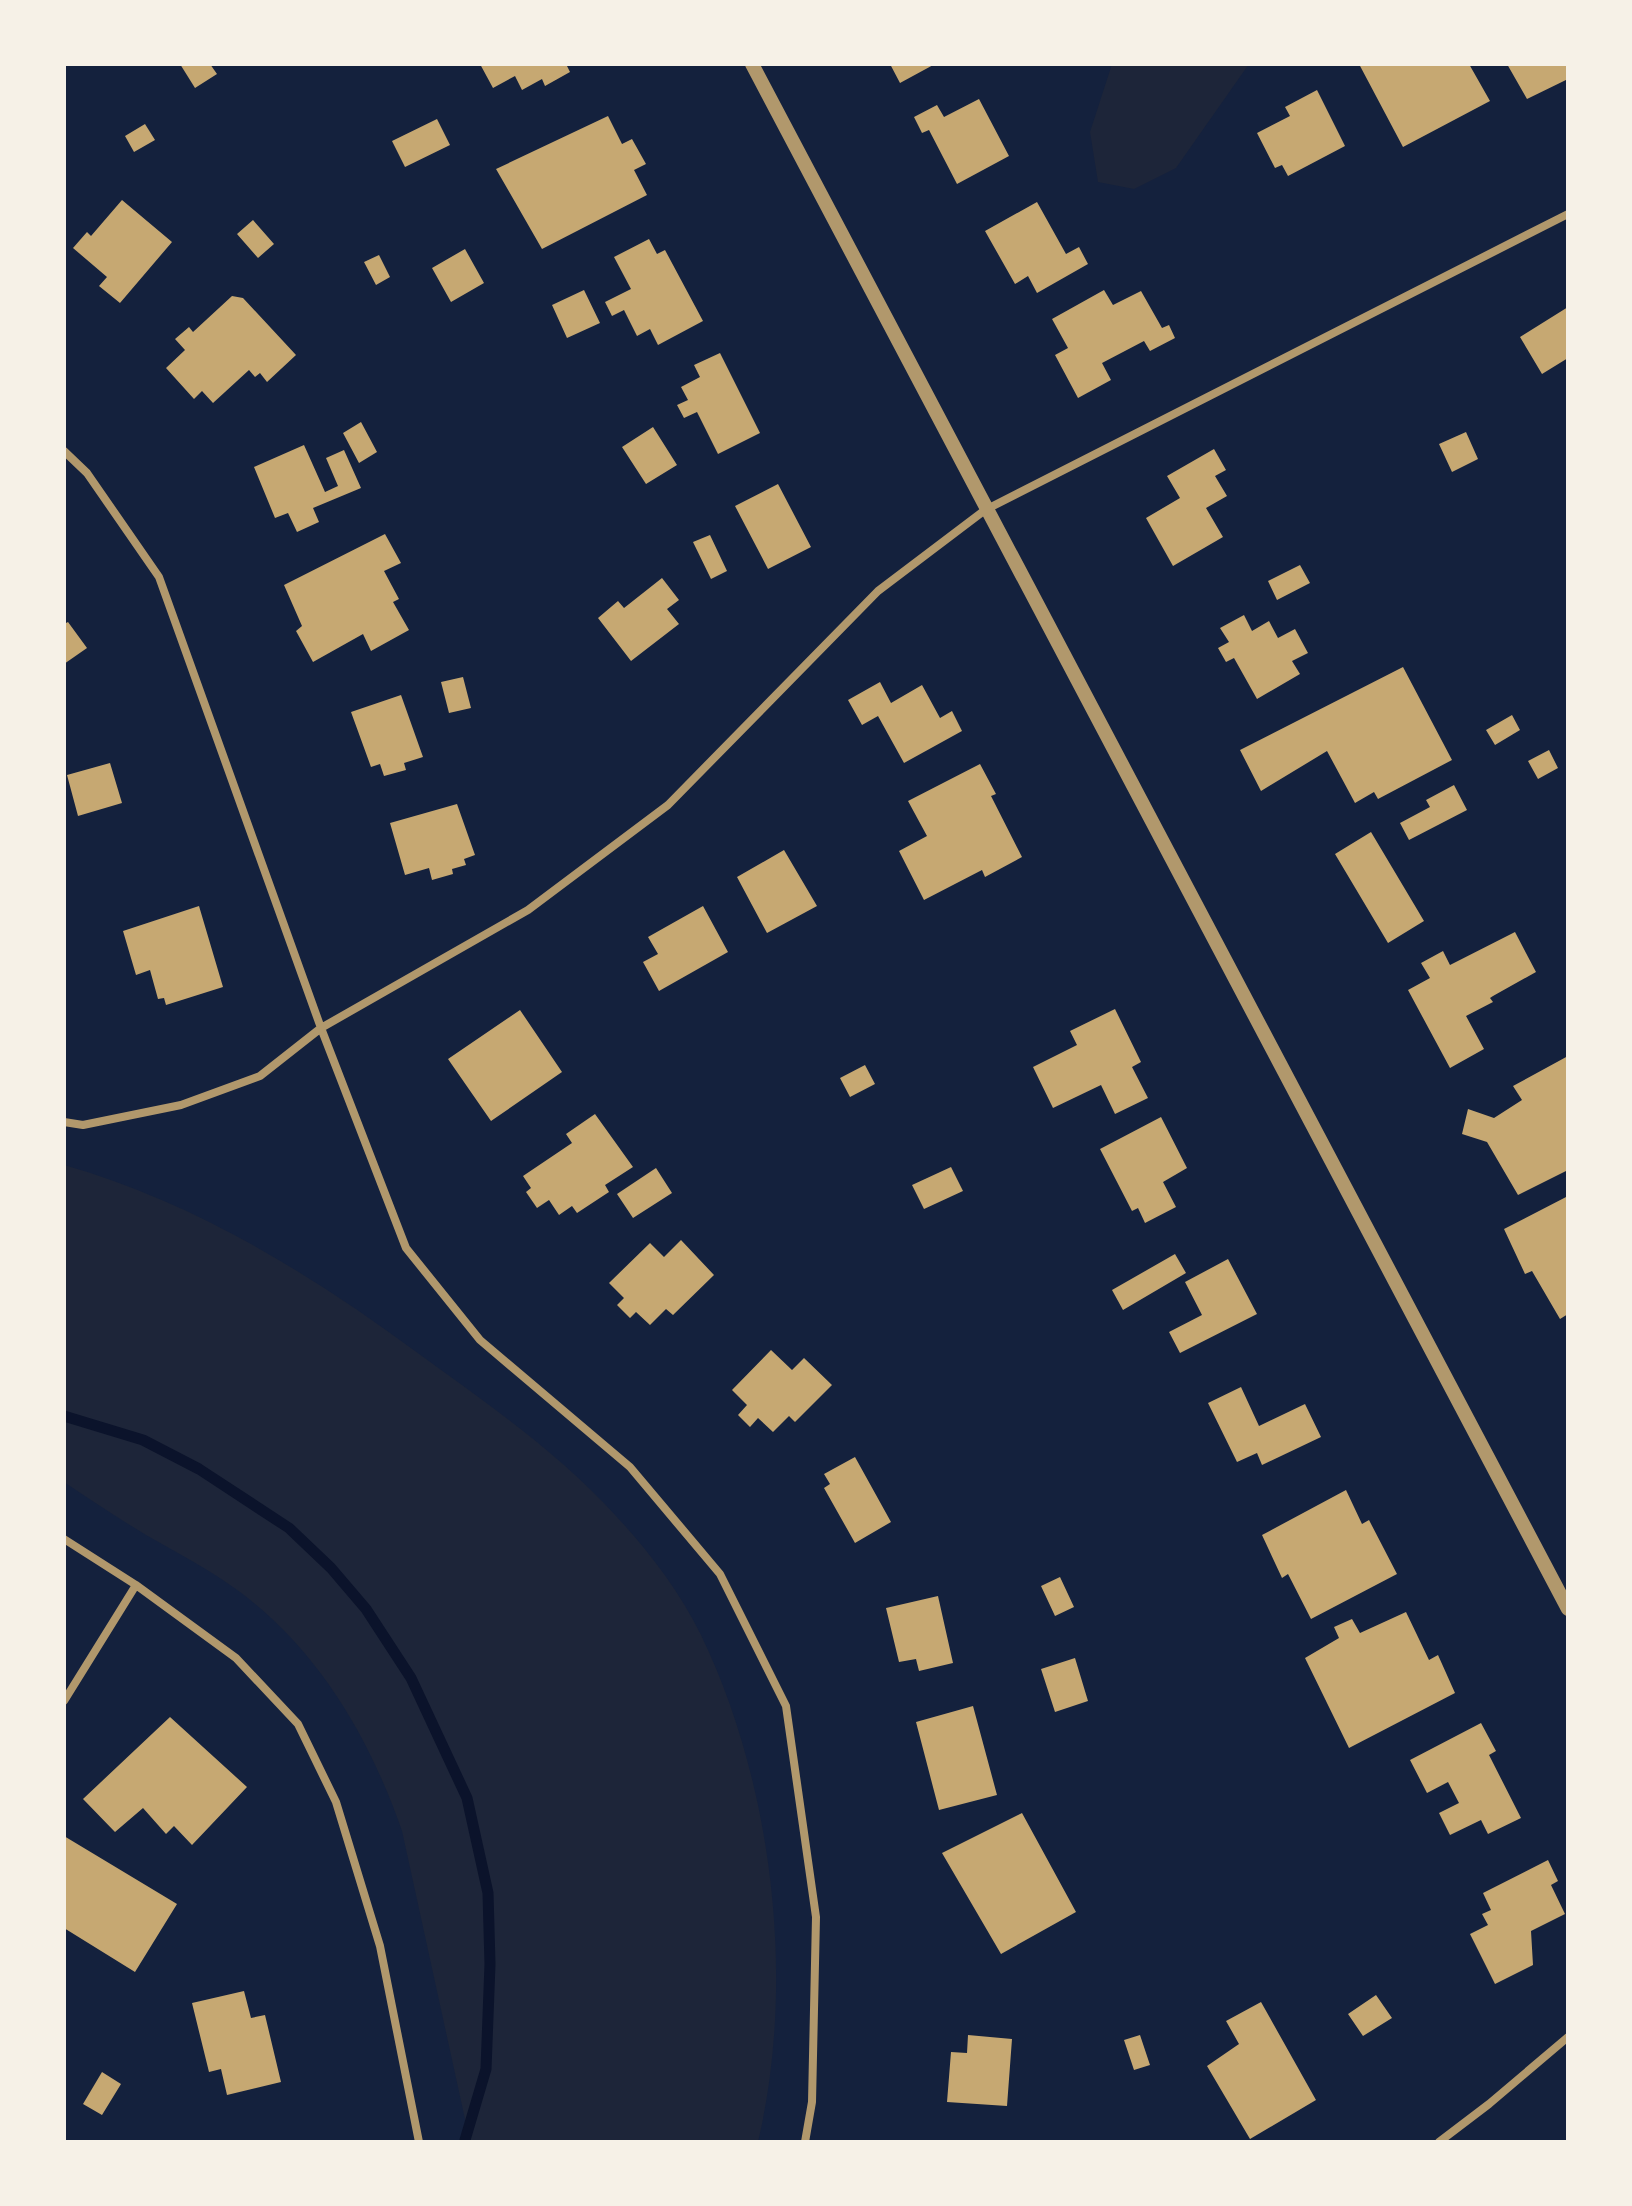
<svg xmlns="http://www.w3.org/2000/svg" width="1632" height="2206" viewBox="0 0 1632 2206" font-family="Signika,sans-serif">
	<style>
		.green { fill: #1d2539 }
		.lines { fill: none; stroke-linecap: round; stroke-linejoin: round }
		.stream { stroke: #0b132b; stroke-width: 11 }
		.building { fill: #c6a872 }
		.minor { stroke: #b1986c; stroke-width: 8 }
		.tertiary { stroke: #b1986c; stroke-width: 14 }
	</style>
	<rect width="100%" height="100%" fill="#14213d"/>
	<path class="green" d="M1112,64H1249L1176,168L1134,189L1098,182L1090,132Z
		M64,1165C192,1201 309,1273 415,1351C485,1402 558,1452 616,1516C648,1550 680,1592 701,1635C773,1784 796,1981 758,2142H470L402,1831C370,1739 320,1652 240,1592C210,1570 178,1553 146,1535C118,1518 91,1500 64,1482Z"/>
	<g class="lines">
		<path class="stream" d="M64,1416L143,1440L199,1469L289,1528L331,1568L366,1609L411,1678L467,1798L488,1893L490,1964L486,2069L465,2140"/>
	</g>
	<path class="building" d="M180,64H210L217,74L195,88Z
		M480,64H566L570,72L545,86L542,79L522,90L515,76L493,88Z
		M890,64H935L900,83Z
		M1359,64H1469L1490,101L1403,147Z
		M1507,64H1568V79L1527,99Z
		M1317,90L1345,146L1288,176L1282,165L1275,168L1257,133L1290,116L1285,107Z
		M979,99L1009,156L957,184L929,130L922,133L914,117L937,105L944,117Z
		M608,116L622,144L632,139L646,164L634,170L647,195L542,249L496,169Z
		M437,119L450,145L405,167L392,141Z
		M145,124L155,140L134,152L125,136Z
		M122,200L172,242L120,303L99,286L107,277L73,248L87,232L91,236Z
		M1037,202L1066,254L1079,247L1088,264L1037,293L1028,276L1015,284L985,231Z
		M253,220L274,244L258,258L237,234Z
		M649,239L657,254L665,250L703,321L658,345L650,329L637,336L624,310L612,316L605,302L631,289L614,257Z
		M465,249L484,283L451,302L432,268Z
		M379,255L390,277L376,285L364,262Z
		M584,290L600,323L567,338L552,305Z
		M1104,290L1113,305L1141,291L1162,328L1169,325L1175,338L1150,351L1144,341L1102,363L1111,380L1078,398L1055,355L1068,348L1052,319Z
		M232,296L243,298L296,355L267,382L260,373L255,377L249,370L213,403L202,391L194,399L166,368L185,350L175,339L189,327L193,332Z
		M1568,307V358L1542,374L1520,337Z
		M720,353L760,433L718,454L697,412L684,418L677,405L688,400L681,387L700,377L694,365Z
		M361,422L377,452L359,463L343,433Z
		M653,427L677,465L646,484L622,447Z
		M1466,432L1478,459L1452,472L1439,444Z
		M304,445L325,492L338,486L326,458L344,450L361,488L313,508L319,522L297,532L288,513L275,518L254,467Z
		M1214,449L1226,470L1215,476L1227,496L1206,508L1223,537L1173,566L1146,518L1180,498L1167,476Z
		M778,484L811,547L768,569L735,506Z
		M385,534L401,563L384,571L399,599L393,602L409,630L371,651L363,634L313,662L296,631L302,626L284,585Z
		M710,535L727,571L711,579L693,542Z
		M1300,565L1310,583L1277,600L1268,581Z
		M662,578L679,600L667,609L679,624L631,661L598,618L618,601L624,608Z
		M1244,615L1252,631L1269,621L1278,638L1295,629L1308,653L1292,661L1300,674L1257,699L1234,658L1226,662L1218,648L1229,642L1220,628Z
		M68,622L87,648L64,664V624Z
		M1403,667L1452,760L1378,799L1374,792L1355,803L1327,751L1261,791L1240,750Z
		M463,677L471,708L449,713L441,682Z
		M880,682L891,703L922,685L940,718L952,711L962,731L904,763L878,716L862,725L848,700Z
		M401,695L423,757L404,763L406,770L384,776L380,764L371,767L351,712Z
		M1512,715L1520,730L1495,745L1486,730Z
		M1549,750L1558,768L1538,779L1528,761Z
		M110,763L122,803L78,816L67,775Z
		M980,764L996,794L991,796L1022,857L985,877L982,870L924,900L899,851L927,836L908,801Z
		M1454,785L1467,810L1409,840L1400,823L1430,807L1426,800Z
		M457,804L475,855L464,859L466,865L452,869L453,874L432,880L429,868L405,875L390,823Z
		M1371,832L1424,921L1388,943L1335,854Z
		M784,850L817,906L767,933L737,877Z
		M199,906L223,987L166,1005L164,998L158,999L150,970L136,975L123,931Z
		M703,906L728,952L659,991L643,962L658,954L648,937Z
		M1515,932L1536,972L1493,996L1490,998L1493,1002L1466,1016L1484,1049L1450,1068L1408,990L1430,978L1421,963L1443,951L1450,965Z
		M1115,1009L1141,1062L1132,1067L1148,1098L1115,1114L1101,1085L1053,1108L1033,1067L1077,1045L1070,1031Z
		M520,1010L562,1072L491,1121L448,1059Z
		M1568,1056V1170L1518,1195L1487,1142L1462,1134L1468,1109L1494,1118L1522,1100L1513,1086Z
		M865,1065L875,1084L850,1097L840,1078Z
		M595,1114L633,1167L605,1185L609,1192L577,1213L572,1206L559,1215L549,1200L537,1208L526,1192L531,1188L523,1176L572,1143L566,1134Z
		M1161,1117L1187,1168L1163,1182L1176,1207L1145,1223L1138,1208L1132,1211L1100,1149Z
		M951,1167L963,1191L924,1209L912,1185Z
		M656,1168L672,1193L633,1218L617,1194Z
		M1568,1196V1314L1560,1319L1532,1271L1525,1274L1504,1229Z
		M681,1240L714,1275L673,1315L666,1309L650,1325L636,1312L630,1318L617,1305L624,1298L609,1283L650,1243L664,1257Z
		M1175,1254L1186,1273L1123,1310L1112,1290Z
		M1228,1259L1257,1314L1180,1353L1169,1332L1202,1315L1185,1282Z
		M771,1350L792,1370L804,1358L832,1385L795,1422L789,1416L773,1432L758,1418L750,1427L738,1415L747,1405L732,1390Z
		M1241,1387L1259,1426L1305,1404L1321,1437L1262,1465L1257,1453L1237,1462L1208,1403Z
		M855,1457L891,1522L855,1543L824,1488L830,1484L824,1474Z
		M1346,1490L1362,1524L1369,1520L1397,1574L1311,1619L1288,1574L1282,1578L1262,1535Z
		M1060,1577L1074,1607L1055,1616L1041,1586Z
		M938,1596L953,1663L919,1671L916,1659L899,1662L886,1608Z
		M1406,1612L1429,1660L1438,1655L1455,1693L1349,1748L1305,1658L1339,1638L1334,1627L1352,1619L1360,1633Z
		M1075,1658L1088,1701L1055,1712L1041,1669Z
		M973,1706L997,1795L939,1810L916,1722Z
		M170,1717L247,1787L192,1845L174,1826L166,1834L143,1808L115,1832L83,1799Z
		M1481,1723L1496,1751L1489,1755L1521,1818L1488,1834L1481,1820L1450,1835L1439,1813L1459,1803L1448,1782L1427,1793L1410,1760Z
		M1022,1813L1076,1912L1001,1954L942,1853Z
		M64,1836L177,1904L135,1972L64,1928Z
		M1548,1860L1558,1881L1551,1885L1565,1914L1531,1931L1533,1965L1495,1984L1470,1934L1488,1925L1482,1914L1491,1910L1483,1893Z
		M244,1991L251,2018L265,2015L281,2082L227,2095L221,2069L209,2072L192,2003Z
		M1376,1995L1392,2018L1363,2036L1348,2014Z
		M1261,2002L1316,2100L1250,2139L1207,2066L1239,2044L1226,2021Z
		M968,2035L1012,2039L1007,2106L947,2102L951,2052L967,2053Z
		M1140,2035L1150,2065L1134,2070L1124,2040Z
		M102,2072L121,2084L102,2115L83,2104Z"/>
	<g class="lines">
		<path class="minor" d="M64,451L87,473L159,577L321,1028L406,1248L480,1340L630,1467L720,1574L786,1706L816,1917L812,2102L805,2142
			M64,1122L83,1125L181,1105L260,1076L321,1028L528,910L668,805L878,591L985,510L1568,214
			M64,1539L136,1585L236,1658L298,1724L336,1802L380,1946L419,2142
			M64,1701L136,1585
			M1439,2142L1489,2104L1568,2037"/>
		<path class="tertiary" d="M752,64L1568,1609"/>
	</g>
	<rect width="1632" height="2206" fill="none" stroke="#f6f1e7" stroke-width="132"/>
</svg>
